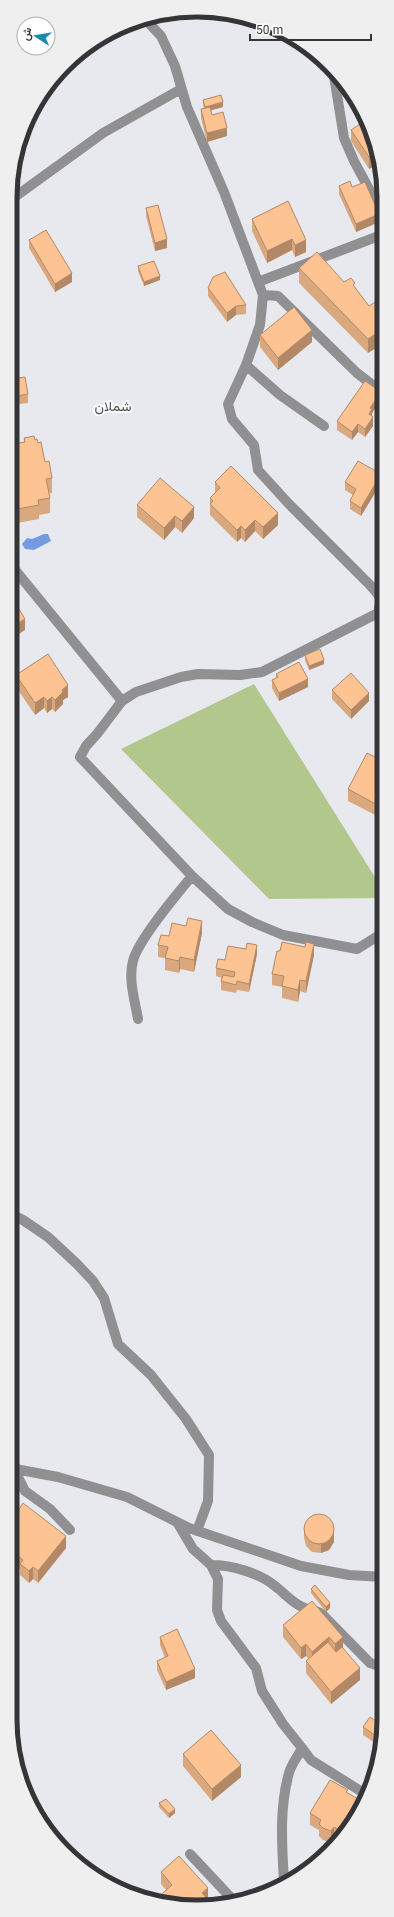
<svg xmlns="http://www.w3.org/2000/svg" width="394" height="1917" viewBox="0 0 394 1917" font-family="Georgia,Vazirmatn,serif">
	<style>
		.green { fill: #b2c78b }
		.water { fill: #749ae3 }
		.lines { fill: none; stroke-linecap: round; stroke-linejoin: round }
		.minor { stroke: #909093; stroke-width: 10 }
		.wall { fill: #daa87e }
		.shaded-wall { fill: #b28866 }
		.building { fill: #fec392; stroke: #b28866 }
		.labels { text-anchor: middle; stroke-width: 3.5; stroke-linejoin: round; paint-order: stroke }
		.quarter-label { font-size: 14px; fill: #4d4e54; stroke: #fff }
		.rim { fill: none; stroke: #353538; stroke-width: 5 }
	</style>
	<rect width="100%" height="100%" fill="#e7e9ef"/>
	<path class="green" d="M254,684L383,890V898L269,899L121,749Z"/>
	<path class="water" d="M44,534H48L51,541L34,550L25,549L22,544L27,538L32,539Z"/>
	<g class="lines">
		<path class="minor" d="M144,18L161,36L175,66L187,107L224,192L263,295L260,325L246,365L228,404L232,419L254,445L258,470L288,503L370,585L381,598L378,613L262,672L240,675L198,674L181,677L136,692L122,701L97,734L86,746L80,757L192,876L228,909L252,922L283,935L357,949L378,936L383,935
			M333,70L344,138L354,161L384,217
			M12,199L103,133L181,89
			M258,282L384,234
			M263,295L278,296L357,373L383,393
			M246,365L280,395L324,426
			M11,565L122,701
			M138,1019C135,1001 128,979 133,961C138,940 177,894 192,876
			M11,1214L23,1220L48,1237L77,1264L93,1281L104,1298L118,1344L151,1375L186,1419L209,1455L208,1501L197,1531
			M10,1468L58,1477L127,1497L189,1528L301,1566L349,1575L383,1577
			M14,1469L25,1491L50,1509L70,1530
			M177,1522L193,1549L211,1565L218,1579L217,1610L221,1621L256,1668L262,1691L283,1724L302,1748C298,1756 291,1765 289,1773C279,1808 282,1846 284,1882
			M211,1565C232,1565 259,1573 275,1586C283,1592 289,1599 297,1604C305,1610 314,1609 322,1614L370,1663L382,1667
			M302,1748L311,1760L367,1795
			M190,1854L233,1900"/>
	</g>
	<path class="wall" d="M203,100L223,107L211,110L212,115L227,136L207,142L201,118V109H204L203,104Z
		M351,130L378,164L369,169L351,141Z
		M339,186L379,222L356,232L339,194Z
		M288,201L306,252L295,257L292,250L267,263L252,231V219Z
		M146,208L167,248L155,251L146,216Z
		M29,240L72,282L55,292L29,248Z
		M138,266L160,280L144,286L138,271Z
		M299,268L344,282L355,287L369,306L368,353L299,283Z
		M208,288L246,305V314L236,315L227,322L208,296Z
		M260,335L312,342L278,370L260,347Z
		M11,379L28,394V403L11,405Z
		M381,400L372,413L373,426L365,437L358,432L352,440L337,430V421Z
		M383,430V441H382V432Z
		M24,438L35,440L38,443L52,478V493H49L50,498V513L39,515V519L17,523L16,517L11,518V444L24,442Z
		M215,482L278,525L263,539L255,531L245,542L241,538L237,542L210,515V498L215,493Z
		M345,482L381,483L361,516L350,509V501L353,495L345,490Z
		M137,505L194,518L182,533L175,527L164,540L137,517Z
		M383,622V636L381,632V624Z
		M305,655L324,664L309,670L305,660Z
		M383,666V696L376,688V680L380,676V669Z
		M276,674L308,687L279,701L272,688V680L276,678Z
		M16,675L68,697L63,700V704L55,712L52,709L47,713L44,708L35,715L16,687Z
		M332,690L369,701L351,719L332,699Z
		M383,761L381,818L348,801V789Z
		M202,933L194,972L180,969L179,973L165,970V958L158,957V945L169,936Z
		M257,954L249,992L237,990L236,993L221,990V981L222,978L216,976V968L225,960Z
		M314,955L306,993L300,991L298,1002L282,998V987L272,985V974Z
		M10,1511L66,1548L38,1583L33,1579L29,1583L20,1575V1569L12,1563L10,1565Z
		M304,1529L334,1542L329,1550L321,1553L312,1552L306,1546L304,1537Z
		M311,1589L330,1608L326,1612L311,1593Z
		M312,1601L343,1647L360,1680L331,1704L306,1673V1661L309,1659L306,1656L301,1659L283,1637V1625Z
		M160,1637L195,1678L166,1690L157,1670V1661L165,1658L160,1645Z
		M382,1725V1744L381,1747L363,1735V1727Z
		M183,1754L241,1777L212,1801L183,1766Z
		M348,1793L363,1805L336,1840L334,1838L331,1843L323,1840L319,1836V1830L310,1825V1813Z
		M159,1803L175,1813L169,1818L159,1807Z
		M161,1872L208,1900L210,1903L166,1890L161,1884Z"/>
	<path class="shaded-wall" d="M223,102V107L205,112V107Z
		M227,128V136L207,142V133Z
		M375,153L378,164L369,169V157Z
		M379,214V222L356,232V224Z
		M167,239V248L155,251V243Z
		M292,239V250L267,263V251Z
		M306,240V252L295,257V245Z
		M72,273V282L55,292V284Z
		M160,276V280L144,286V282Z
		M236,306V315L227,322V313Z
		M383,329V344L368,353V339Z
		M312,330V342L278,370V358Z
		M381,392V400L372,413V417L369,414L370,408Z
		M373,417V426L365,437V429Z
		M358,424V432L352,440V432Z
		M381,474V483L361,516V508Z
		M194,507V518L182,533V521Z
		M278,513V525L263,539V527Z
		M175,516V527L164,540V528Z
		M255,520V531L245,542V530Z
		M241,526V538L237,542V530Z
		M25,619V630L11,639V627Z
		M324,660V664L309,670V666Z
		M308,679V687L279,701V693Z
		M68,685V697L63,700V704L55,712V700L62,690Z
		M369,693V701L351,719V710Z
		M44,697V708L35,715V703Z
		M52,697V709L47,713V701Z
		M383,803V815L381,818V807Z
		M202,921V933L194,972V960Z
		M314,944V955L306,993V981Z
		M257,945V954L249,992V984Z
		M180,957V969L179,973V961Z
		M300,980V991L298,1002V990Z
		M334,1525V1542L329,1550L321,1553V1545Z
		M66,1536V1548L38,1583V1571Z
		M12,1551V1563L10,1565V1553Z
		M33,1567V1579L29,1583V1571Z
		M330,1603V1608L326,1612V1607Z
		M329,1637V1649L312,1663V1652Z
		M343,1637V1649L335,1656V1644Z
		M306,1644V1656L301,1659V1648Z
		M360,1668V1680L331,1704V1692Z
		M195,1669V1678L166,1690V1682Z
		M241,1765V1777L212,1801V1789Z
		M363,1802V1805L357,1813Z
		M175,1809V1813L169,1818V1814Z
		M334,1827V1838L331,1843V1831Z
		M208,1888V1900L202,1893Z"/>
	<path class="building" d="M221,95L223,102L205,107L203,100Z
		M210,107L212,115L223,112L227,128L207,133L201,109Z
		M366,120L375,153L369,157L351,130Z
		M350,181L352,187L365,182L379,214L356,224L339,186Z
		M288,201L306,240L295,245L292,239L267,251L252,219Z
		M158,205L167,239L155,243L146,208Z
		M46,230L72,273L55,284L29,240Z
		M317,252L344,282L351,278L355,283L353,285L369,306L384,296L383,329L368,339L299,268Z
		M154,261L160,276L144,282L138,266Z
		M225,272L246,305L236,306L227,313L208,288L213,277Z
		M294,307L312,330L278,358L260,335Z
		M25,377L28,394L11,397V379Z
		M365,381L381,392L370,408L372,409L369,414L373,417L365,429L358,424L352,432L337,421Z
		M34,436L35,440L37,439L38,443L41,442L45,462L49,461L52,478L46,479L50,498L38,500L39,505L17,509L16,502L11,503V444L25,442L24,438Z
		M358,461L381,474L361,508L350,501L356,489L345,482Z
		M231,466L278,513L263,527L255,520L245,530L241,526L237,530L210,504L213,501L210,498L220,488L215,482Z
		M160,478L194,507L182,521L175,516L164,528L137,505Z
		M11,596L25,619L11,627Z
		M383,622V628L381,624Z
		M320,649L324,660L309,666L305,655Z
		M48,654L68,685L62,690L63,692L55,700L52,697L47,701L44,697L35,703L16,675Z
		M299,662L308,679L279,693L272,680L278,677L276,674Z
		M383,666V672L380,669Z
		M351,673L369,693L351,710L332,690Z
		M383,673V688L376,680Z
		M367,753L383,761V803L381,807L348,789Z
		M188,918L202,921L194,960L180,957L179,961L165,958L168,947L158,945L161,935L169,936L172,923L186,926Z
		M282,942L305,947L306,942L314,944L306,981L300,980L298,990L282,986L284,976L272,974L277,951H280Z
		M247,943L257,945L249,984L237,981L236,985L221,981L223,975L234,977L235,972L216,968L218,959L225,960L228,946L246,949Z
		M23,1503L66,1536L38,1571L33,1567L29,1571L20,1564L23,1560L12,1551L10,1553V1511L11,1510L16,1514Z
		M304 1529a15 15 0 1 1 30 0a15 15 0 1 1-30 0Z
		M315,1585L330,1603L326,1607L311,1589Z
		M312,1601L343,1637L335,1644L329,1637L312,1652L306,1644L301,1648L283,1625Z
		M177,1629L195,1669L166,1682L157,1661L168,1656L160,1637Z
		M328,1642L336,1652L342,1647L360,1668L331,1692L306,1661Z
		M370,1717L382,1725V1740L363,1727Z
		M211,1730L241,1765L212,1789L183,1754Z
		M330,1780L348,1790L346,1792L363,1802L357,1813L343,1832L334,1827L331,1831L323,1828L319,1824L321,1820L310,1813Z
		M166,1799L175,1809L169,1814L159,1803Z
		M179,1856L208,1888L202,1893L210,1902L208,1904L185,1907L156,1899L172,1885L161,1872Z"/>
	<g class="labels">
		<g class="quarter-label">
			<text x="113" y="411">شملان</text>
		</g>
	</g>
	<path d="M0 0H394V1917H0ZM197 17H197A180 180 0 0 1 377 197V1720A180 180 0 0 1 197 1900H197A180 180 0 0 1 17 1720V197A180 180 0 0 1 197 17Z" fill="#efefef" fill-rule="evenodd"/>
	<path class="rim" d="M197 17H197A180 180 0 0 1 377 197V1720A180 180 0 0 1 197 1900H197A180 180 0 0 1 17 1720V197A180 180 0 0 1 197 17Z"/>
	<g transform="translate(36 36) rotate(282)"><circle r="19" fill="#ffffff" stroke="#aeaeaf"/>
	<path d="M0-3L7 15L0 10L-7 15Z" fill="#198bb0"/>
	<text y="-6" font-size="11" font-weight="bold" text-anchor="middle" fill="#353538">ش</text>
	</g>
	<path d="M250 34v6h121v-6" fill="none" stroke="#353538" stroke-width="2"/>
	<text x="256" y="34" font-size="12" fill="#353538" stroke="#ffffff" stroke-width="3" paint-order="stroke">50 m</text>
</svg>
